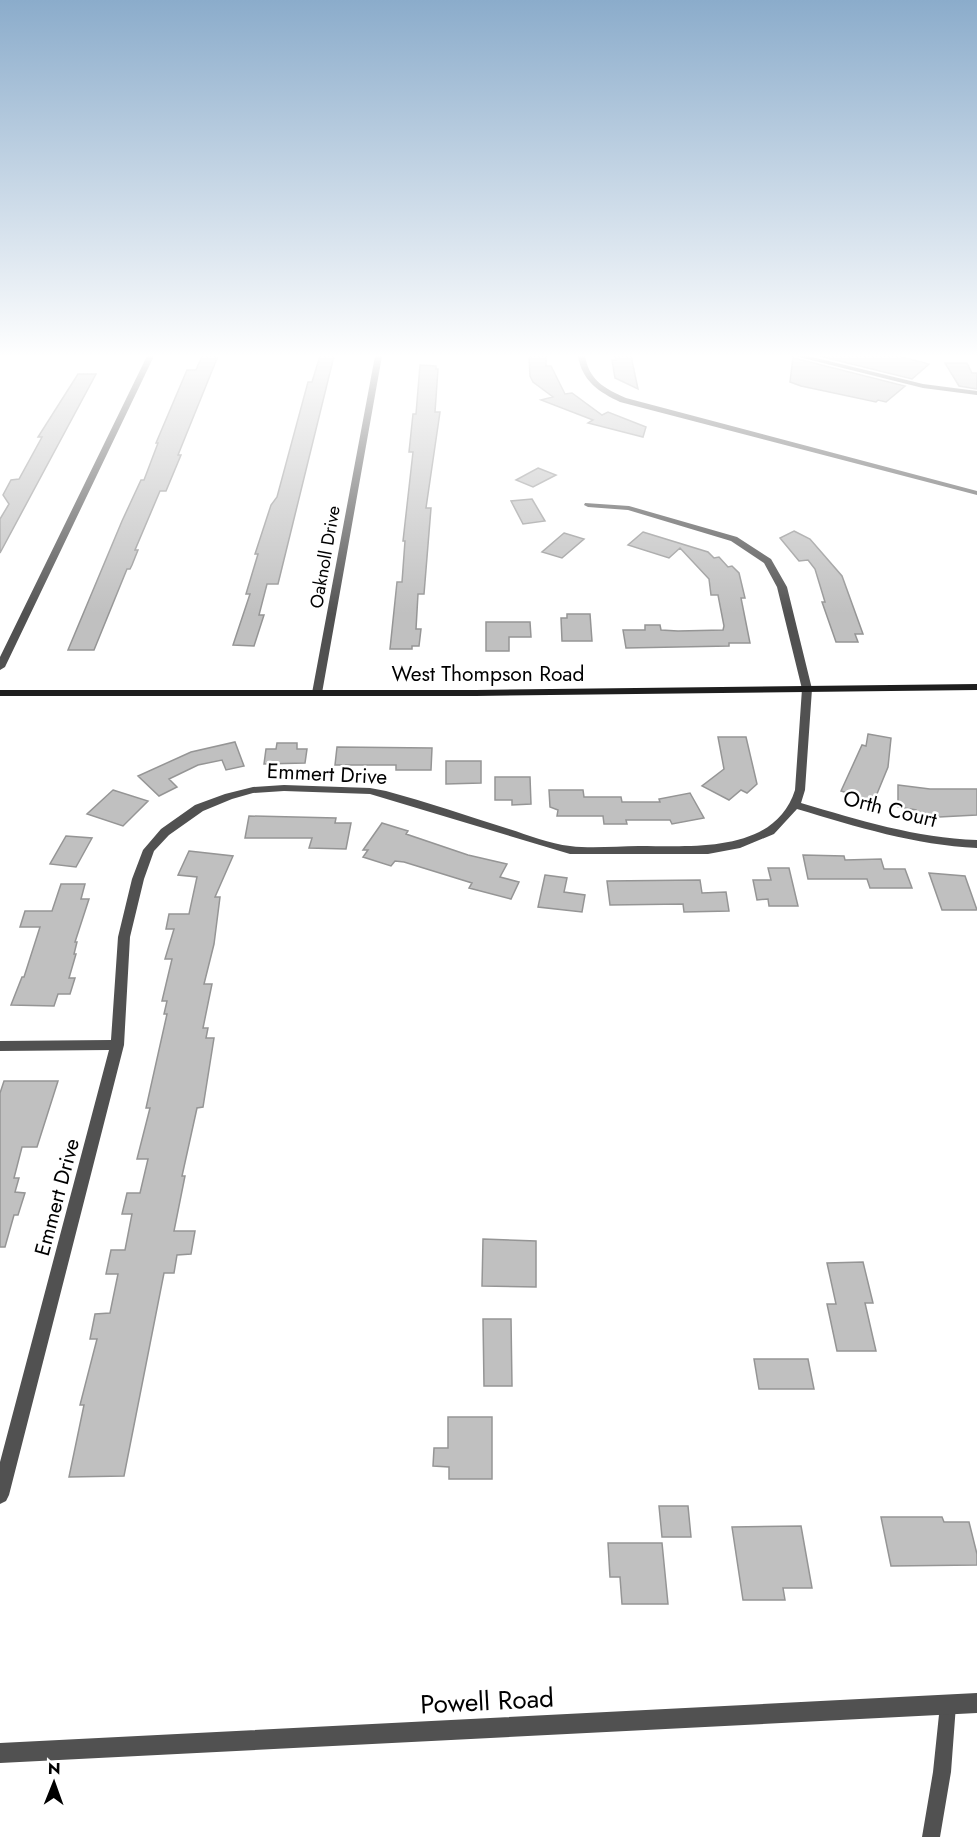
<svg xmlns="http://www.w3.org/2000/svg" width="977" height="1837" viewBox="0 0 977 1837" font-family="Jost,sans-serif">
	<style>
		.building { fill: #c0c0c0; stroke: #959595; stroke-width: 1.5 }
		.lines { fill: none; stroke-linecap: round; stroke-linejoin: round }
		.service { fill: #515151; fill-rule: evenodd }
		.minor { fill: #515151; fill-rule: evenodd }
		.secondary { fill: #1e1e1e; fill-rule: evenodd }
		.labels { text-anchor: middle; stroke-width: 5; stroke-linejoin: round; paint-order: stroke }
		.far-street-label { font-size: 18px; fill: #000; stroke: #fff }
		.street-label { font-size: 21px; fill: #000; stroke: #fff }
		.near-street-label { font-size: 26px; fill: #000; stroke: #fff }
	</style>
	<rect width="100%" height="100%" fill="#fff"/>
	<path class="building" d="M202,356H218L178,455H181L166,491H160L135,550H138L132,565L130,569H127L94,650H68L122,521L141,480H144L158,443H156L187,370H196Z
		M320,356H334L278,584H267L259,615H264L254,646L233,645L250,594H246L258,554H255L271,505L277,497L308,382H312Z
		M529,356H546V366H551L565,394L572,393L602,415L608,412L646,427L643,437L588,423L593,420L541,400L553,397L533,382L530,376Z
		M615,356H631L638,389L615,378L612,360H616Z
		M819,356H898L929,364L912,379Z
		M793,357L794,358L905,386L886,402L878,400L876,402L801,386L790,382Z
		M945,363H967L972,373H977V389L959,386Z
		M420,365L436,366V369H438L435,412H440L426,508H431L424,594H418L416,629H421L419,646H412V649H390L397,582H402L405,541H403L413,452H409L413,414H416Z
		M78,374H96L0,553V519L9,504L3,495L11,480L19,479L42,437H38Z
		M538,468L556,475L533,487L516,480Z
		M532,499L545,521L523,524L511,501Z
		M794,531L810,539L842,576L863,634H855L858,642H836L822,602H825L815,569L808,560L799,561L780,538Z
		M643,532L708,552L714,558L719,557L728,567L732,566L739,573L745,598H741L750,643H729V646L626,648L623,630H645V625H660L661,630L678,631L723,630L724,626L718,595H711L709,579L680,548L669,558L628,545Z
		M564,533L584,539L562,558L542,552Z
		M567,614H590L592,641H562L561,618H567Z
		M486,622H530L531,637H509V651H486Z
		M868,734L891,738L888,767L874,801L841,791L862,745L866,746Z
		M718,737H746L757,784L747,793L741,790L729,800L702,786L724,769Z
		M235,742L244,766L226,770L222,760L198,765L169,779L177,787L159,796L138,776L191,752Z
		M277,743H297V749H307L305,763L264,764L266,749H276Z
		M337,747L432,748L431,770H396V765H335Z
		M446,761H481V783L446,784Z
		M495,777H530L531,804L512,805V800H495Z
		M898,785L930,789H977V815L939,817L916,814V810L898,807Z
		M113,790L148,801L123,826L87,814Z
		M549,790H583L584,797H621L622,802H660L659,799L690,793L704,818L672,824L670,820H626L627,824H604L603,816H557L558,810L550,807Z
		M249,816L336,818L335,823H351L346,849L309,848L312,838H245Z
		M382,823L408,831L406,834L468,855L507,864L500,877L519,882L511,899L469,888L472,883L404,862L395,861L391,866L363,857L368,850H363Z
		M66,836L92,838L76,867L50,864Z
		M189,851L233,856L215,897H220L214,944L204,984H212L203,1028H208L206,1038H214L203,1107L197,1108L182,1176H185L174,1231H195L191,1254L177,1255L174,1273H164L124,1476L69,1477L84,1405H80L97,1339H90L95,1314L110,1313L118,1274H106L111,1250H125L132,1214H122L127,1193H140L148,1159H137L150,1108H146L167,1014H164L167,1001H162L172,959H165L174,929H166L169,914H189L197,877L178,875Z
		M803,855L844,856L845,860L881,859L884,869H905L912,888H870L867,879H808Z
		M768,868H789L798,906H769L768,899L757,900L753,880H771Z
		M929,873L965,876L977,910H942Z
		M545,875L567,878L564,892L585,895L582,912L538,907Z
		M700,880L702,893L726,892L729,911L684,912L683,904L610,905L607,881Z
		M61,884H85L81,899H89L75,942H77L74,954H76L69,978H75L70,994H58L54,1006L11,1005L22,977H24L40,927H20L25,911H52Z
		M4,1081H58L37,1147H22L14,1178H19L15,1192L25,1193L18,1215H14L5,1247H0V1093Z
		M483,1239L536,1241V1287L482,1286Z
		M863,1262L873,1303H865L876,1351H837L827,1304H836L827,1263Z
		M483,1319H511L512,1386H484Z
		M754,1359H808L814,1389H759Z
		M448,1417H492V1479H449V1467L433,1466L434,1448H448Z
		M659,1506H688L691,1537H662Z
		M881,1517H942L944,1522H969L977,1554V1565L891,1566Z
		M801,1526L812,1588H783L785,1600H743L732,1527Z
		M608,1543H662L668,1604H622L620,1577H610Z"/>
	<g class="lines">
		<path class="service" d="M948,1697L954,1699L956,1705L951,1772L940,1837H922L933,1772L940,1705L942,1699Z"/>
		<path class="minor" d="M147,356H154L5,667L0,670V657Z
			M375,356H382L322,693L317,696L312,693Z
			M578,356H585C589,380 605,389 626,398L977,491V495L620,402C599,392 582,381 578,356Z
			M795,356H808L923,384L977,391V395L923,388Z
			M585,503L629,506L737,537L771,559L787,587L812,689L805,790L801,803C859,820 916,838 977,840V848C915,845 857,827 797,809L774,834L740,848L708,854H570L370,794L284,791L253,793L232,799L203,811L169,835L154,851L144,879L130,937L124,1045L9,1495L6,1501L0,1504V1462L109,1050L0,1051V1041L111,1040L118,937L132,879L143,850L161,829L195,805L225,794L253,787L284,785L370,788L386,791C427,802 468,816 509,829C528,835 550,844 570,846C593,849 617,846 639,846C691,846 775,854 795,790L802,689L777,587L764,563L731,541L628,510L588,507L584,505Z
			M977,1693V1713L0,1763V1743Z"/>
		<path class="secondary" d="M977,684V690L476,696H0V690H476Z"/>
	</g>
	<linearGradient id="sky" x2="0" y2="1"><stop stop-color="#8baccb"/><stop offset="0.58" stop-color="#fff"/><stop offset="1" stop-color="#fff" stop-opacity="0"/></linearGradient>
	<rect width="977" height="614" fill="url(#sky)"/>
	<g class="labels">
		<g class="far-street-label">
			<text transform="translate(325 557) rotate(-80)" y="6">Oaknoll Drive</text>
		</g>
		<g class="street-label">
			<text x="488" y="681">West Thompson Road</text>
			<text transform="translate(327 774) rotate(3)" y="7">Emmert Drive</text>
			<text transform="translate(890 809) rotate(14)" y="7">Orth Court</text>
			<text transform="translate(57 1197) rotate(-75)" y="7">Emmert Drive</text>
		</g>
		<g class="near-street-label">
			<text transform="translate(487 1701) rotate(-3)" y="9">Powell Road</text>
		</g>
	</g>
	<g transform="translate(54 1783) rotate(1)" stroke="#ffffff" stroke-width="4.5" paint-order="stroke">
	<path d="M0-4.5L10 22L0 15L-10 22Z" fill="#000000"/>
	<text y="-9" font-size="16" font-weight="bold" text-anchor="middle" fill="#000000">N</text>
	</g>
</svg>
